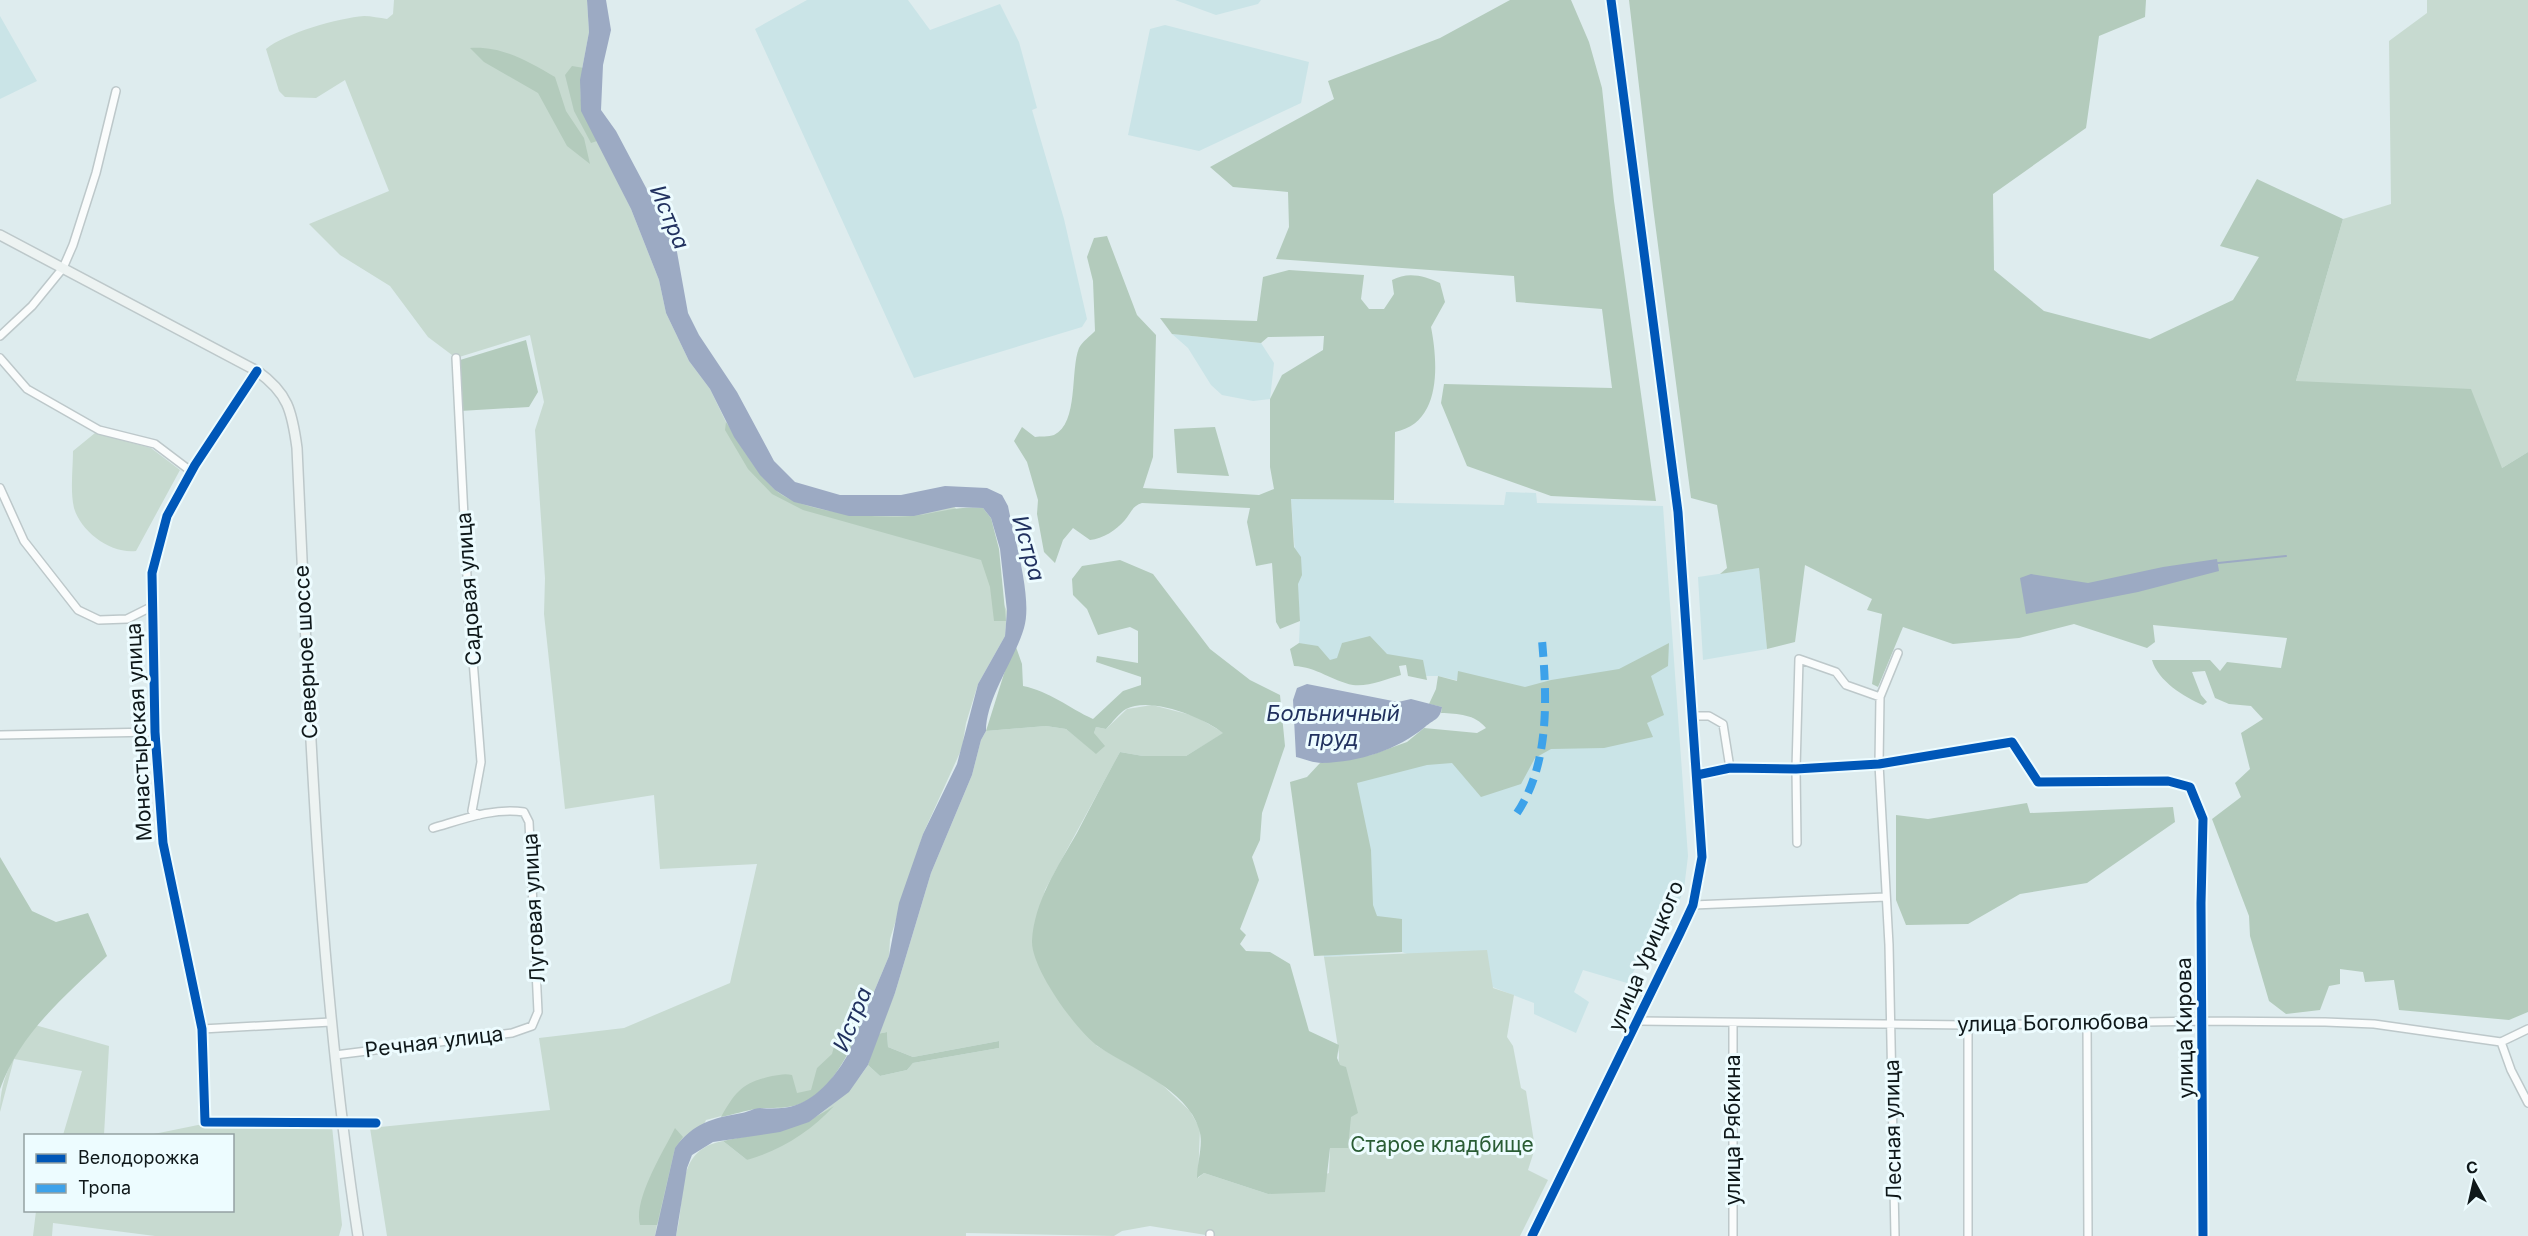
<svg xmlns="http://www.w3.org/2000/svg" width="2528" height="1236" viewBox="0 0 2528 1236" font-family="Inter,sans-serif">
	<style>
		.built { fill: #cae4e7 }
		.green { fill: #c7dad0 }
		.forest { fill: #b3cbbc }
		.water { fill: #9caac3 }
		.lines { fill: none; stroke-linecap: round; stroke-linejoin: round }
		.stream { stroke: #9caac3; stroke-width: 2 }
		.street-casing { stroke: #bdc8ca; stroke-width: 10 }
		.secondary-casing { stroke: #bdc8ca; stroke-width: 12 }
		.street { stroke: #fafcfc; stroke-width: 7 }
		.secondary { stroke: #edf3f2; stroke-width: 9 }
		.quiet { stroke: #3da2ea; stroke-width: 8; stroke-dasharray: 15 8; stroke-linecap: butt }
		.cycleway-casing { stroke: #edfcff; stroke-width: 13 }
		.cycleway { stroke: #0057b8; stroke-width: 9 }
		.labels { text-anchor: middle; stroke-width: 6; stroke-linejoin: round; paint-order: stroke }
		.street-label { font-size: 21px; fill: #0f181a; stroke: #edfcff }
		.park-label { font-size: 21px; fill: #2a5c34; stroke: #edfcff }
		.water-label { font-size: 22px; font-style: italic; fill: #21315f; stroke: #edfcff }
	</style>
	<rect width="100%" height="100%" fill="#deecee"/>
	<path class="built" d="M807,0H908L930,30L1000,4L1019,42L1037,108L1032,110L1064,219L1087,319L1082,327L914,378L755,29Z
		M1175,0H1261L1258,4L1216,15Z
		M0,16L37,81L0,99Z
		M1165,25L1309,62L1301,103L1199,151L1128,135L1150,29Z
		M1172,334L1261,343L1274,363L1270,399L1253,401L1222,395L1211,385L1188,348Z
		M1506,492L1536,493L1537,503L1663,506L1688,856L1684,889L1669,927L1657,922L1650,933L1654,935L1627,983L1583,970L1574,992L1589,1002L1576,1033L1534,1014V1003L1402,952L1324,957L1304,782L1471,750L1532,698L1438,676H1412L1410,660L1327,663L1302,652L1299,643L1300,621L1291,499L1394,500V503L1504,505Z
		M1759,568L1767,649L1703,660L1698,577Z"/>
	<path class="green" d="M394,0H587L589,32L580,80L592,130L631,209L659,280L666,313L689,361L710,389L726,422L775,490L955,507L1007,611L1005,636L978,684L966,723L962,748L923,834L890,939L889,956L848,1054L818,1091L706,1120L657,1225L655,1236H387L370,1128L550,1110L539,1038L624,1028L730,983L757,864L660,869L654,795L565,809L544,614L545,578L535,430L544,402L530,335L456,358L428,337L390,286L340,255L309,224L389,191L345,80L316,98L285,97L279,91L266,49C285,33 339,18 364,16C371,16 380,18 387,19L393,14Z
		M2427,0H2528V452L2502,468L2296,381L2343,219L2391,204L2389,41L2427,13Z
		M95,433L151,448L180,470L136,551C111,554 81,532 74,508C70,491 73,468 73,451Z
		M1152,705L1195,716L1224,733L1186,756H1143L1120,752L1045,890L1032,943L1097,1046L1157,1080L1190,1111L1200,1129L1198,1178L1204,1173L1268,1194L1329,1173L1330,1148H1336L1339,1054L1324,957L1487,950L1493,988L1514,995L1507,1037L1513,1046L1521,1088L1526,1091L1535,1148L1528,1170L1548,1180L1520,1236H1212L1150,1226L1122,1231L1114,1236L966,1233V1236H676C687,1198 673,1150 723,1141L747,1160C791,1132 839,1110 868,1065L880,1076L907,1070L913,1063L999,1048V1041L913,1057L888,1047L887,1032L877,1034L895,993L931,873L972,775L981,740L986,731L1046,726L1066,729L1096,753L1094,733L1096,727L1106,729L1127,709Z
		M35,1025L109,1046L104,1135H63L82,1071L14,1059L0,1112C0,1074 15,1056 35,1025Z
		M198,1125L332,1126L342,1225L339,1236H155L53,1223L52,1236H33L36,1211L232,1210V1136L149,1135Z"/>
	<path class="forest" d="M1510,0H1571L1589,42L1602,88L1614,201L1656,501L1551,496L1467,466L1441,403L1444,384L1612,388L1602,309L1516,302L1514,276L1276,259L1289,227L1288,192L1233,187L1210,167L1334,99L1328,81L1440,38Z
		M1629,0H2146L2145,17L2099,36L2086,128L1993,194L1994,270L2044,311L2150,339L2233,300L2259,257L2220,246L2257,179L2343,219L2296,381L2471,389L2502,468L2528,452V1012L2509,1020L2399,1010L2394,980L2365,982L2363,972L2340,969V984L2329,986L2320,1010L2286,1014L2269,1001L2250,936L2249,916L2212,819L2241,797L2235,783L2250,769L2241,733L2263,719L2251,706L2229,704L2215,698L2205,671L2192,672L2201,695L2207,702L2203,705C2184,697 2158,681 2152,660H2210L2220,671L2227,662L2281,668L2287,638L2153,625L2155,642L2147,648L2074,624L2019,638L1953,644L1903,627L1878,687L1872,684L1882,614L1867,610L1872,599L1805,565L1795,642L1767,649L1759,568L1720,574L1727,568L1717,505L1691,498L1653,207Z
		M470,48C503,46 527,61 555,77L566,111L584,138L590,164L567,146L538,93L484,62Z
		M572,66L584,68C575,101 584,113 597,141L591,143L574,111L565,75Z
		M1107,236L1137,315L1156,335L1153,457L1143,488L1259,495L1274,489L1270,467V399L1282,375L1323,350L1324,336L1268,337L1261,343L1172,334L1160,318L1257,321L1263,277L1289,270L1364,275L1361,299L1369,309H1384L1394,294L1392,280C1408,271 1425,276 1440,283L1445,302L1431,327C1438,363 1442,423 1395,432L1394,500L1291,499L1294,547L1301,557L1302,575L1298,584L1300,621L1280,629L1276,622L1272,563L1256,566L1247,522L1250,508L1142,503C1132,506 1131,513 1125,520C1116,530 1103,539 1090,540L1073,528L1063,540L1055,563L1044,552L1037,514L1038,500L1027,462L1014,441L1022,427L1035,437C1040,436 1049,437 1054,435C1079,423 1070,370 1079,348C1082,342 1090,336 1095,331L1093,281L1087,257L1094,238Z
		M526,340L538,392L529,407L460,411V360Z
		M726,422C739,444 756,472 774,489C799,513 878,519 911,516C935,514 958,505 983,508L991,518L999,549L1006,621H994L990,587L981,560L803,510L772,494L748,469L725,430Z
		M1215,427L1229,476L1177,473L1174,429Z
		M1120,560L1153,574L1210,649L1250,680L1280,695L1285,746L1262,813L1260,840L1252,857L1259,880L1240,929L1246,935L1240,944L1246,951L1270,952L1290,964L1309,1031L1339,1045L1337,1058L1340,1065L1346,1067L1358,1113L1351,1117L1348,1148H1330L1325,1192L1268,1194L1204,1173L1197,1178C1197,1162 1204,1144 1199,1129C1187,1089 1130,1068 1099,1047C1077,1032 1031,968 1032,941C1034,902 1058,866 1077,833C1091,806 1105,779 1120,752L1143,756H1186L1223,733C1204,718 1151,696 1126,709C1119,713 1112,723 1106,729L1096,727L1094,733L1105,746L1096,754L1066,729L1046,726L986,731L1008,661L1016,647L1022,664L1023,686C1049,691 1069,708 1093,719L1123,691L1141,685V677L1096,662L1097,656L1138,663V631L1130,627L1098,635L1087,609L1073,595L1072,579L1082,566Z
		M1370,636L1387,654L1423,660L1427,680L1408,676L1406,665L1399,666L1401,675C1387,679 1368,687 1353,685C1332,681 1317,667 1294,666L1290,649L1299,643L1318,646L1330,660L1337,658L1342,643Z
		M1669,643L1668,666L1651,676L1664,715L1647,723L1653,737L1604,748L1551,749L1535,758L1521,784L1481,797L1452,763L1427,765L1357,783L1371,850L1373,905L1377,916L1402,919V952L1314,956L1290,782L1307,777L1320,763L1371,755L1407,742L1424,728L1477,733L1486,728C1475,714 1458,714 1441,713L1442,707L1429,704L1436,689L1438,676L1457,681L1458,671L1525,687L1551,680L1619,669Z
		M2027,803L2030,813L2173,807L2175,822L2087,883L2020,894L1968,924L1906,925L1896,900V815L1928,819Z
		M0,857L32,911L56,922L88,913L107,956C65,996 20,1033 0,1089Z
		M862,1023C850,1052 828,1099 793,1106C781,1109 768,1107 757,1109C745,1110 733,1115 721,1117C736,1091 742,1083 772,1076C779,1075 785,1073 792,1075L797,1093L811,1090L817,1068L832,1054L837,1035L851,1025Z
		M887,1032L888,1047L913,1057L999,1041V1048L913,1063L907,1070L880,1076L868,1065L877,1034Z
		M834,1106C810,1132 781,1150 747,1160L723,1141C769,1131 792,1133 834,1106Z
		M675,1128L683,1137L675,1148L657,1225H640C633,1200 663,1152 675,1128Z"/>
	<path class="water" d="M587,0H606L611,30L603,65L601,110L616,131L670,233L677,252L688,313L699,335L737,392L774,461L795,482L840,495H901L945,486L987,488L1002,495L1008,506C1014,538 1033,598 1024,628C1015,659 986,698 986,731L981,740L972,775L931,873L895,993L868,1065L849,1092L809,1122L780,1132L713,1142L692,1155L687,1168L676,1236H655L675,1148C693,1123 713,1118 742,1113C748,1112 754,1108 760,1108C771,1109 786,1109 796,1105C818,1098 838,1073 848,1054L889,956L899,903L923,834L957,764L978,684L1005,636L1007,611L1000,549L991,518L983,508L955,507L914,516H849L794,502L775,490L760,475L734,437L710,389L689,361L666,313L659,280L631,209L581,111L580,80L589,32Z
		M2217,559L2219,571L2138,592L2026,614L2020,578L2031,574L2088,583L2163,567Z
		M1307,684L1398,702L1411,699L1442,707C1440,720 1434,719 1425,727C1397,750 1360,762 1322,763C1314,763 1304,759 1296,757L1293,700L1297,688Z"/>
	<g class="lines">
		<path class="stream" d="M2218,563L2286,556"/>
		<defs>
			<path id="street" d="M0,336L32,306L63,268L73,245L96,173L116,91
				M0,358L27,389L99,430L155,444L192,472
				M456,358L468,596L481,762L472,811L479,815
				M257,371L195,465L167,516L152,573L155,732L163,843L202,1029L205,1122L376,1123
				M0,488L24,541L78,610L99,620L127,619L151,607
				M1694,716H1709L1723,724L1730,768
				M0,735L155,732
				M1697,775L1730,768L1796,769L1879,764L2012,742L2038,782L2168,781L2190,787L2203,819L2201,903L2203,1236
				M1797,843L1796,769L1799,659L1836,672L1846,685L1880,697
				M1693,905L1886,897
				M1639,1021L1968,1025L2204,1021L2325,1022L2374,1024L2501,1042
				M2087,1022L2088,1236
				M1733,1023V1236
				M1968,1025V1236
				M202,1029L331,1022
				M2501,1042L2511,1070L2528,1103
				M2501,1042L2528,1029
				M335,1055L512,1033L532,1026L538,1012L529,822L524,812C494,807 461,820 433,828
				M1210,1234V1236
				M1895,1236L1889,945L1879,764L1880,697L1898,653"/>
			<path id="secondary" d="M0,235L257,371C288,393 292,411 297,448C309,711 318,975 358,1236
				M1532,1236L1680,933L1693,905L1702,857L1678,512L1611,0"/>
		</defs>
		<use href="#street" class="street-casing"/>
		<use href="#secondary" class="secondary-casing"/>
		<use href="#street" class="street"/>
		<use href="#secondary" class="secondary"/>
		<path class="quiet" d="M1517,813C1550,763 1547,698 1542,640"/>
		<defs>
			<path id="cycleway" d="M257,371L195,465L167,516L152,573L155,732L163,843L202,1029L205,1122L376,1123
				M1697,775L1730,768L1796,769L1879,764L2012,742L2038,782L2168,781L2190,787L2203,819L2201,903L2203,1236
				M1532,1236L1680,933L1693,905L1702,857L1678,512L1611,0"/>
		</defs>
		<use href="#cycleway" class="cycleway-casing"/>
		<use href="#cycleway" class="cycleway"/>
	</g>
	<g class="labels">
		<g class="street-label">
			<text transform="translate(469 589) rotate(-94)" y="7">Садовая улица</text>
			<text transform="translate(306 652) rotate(-93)" y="7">Северное шоссе</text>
			<text transform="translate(139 732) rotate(-93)" y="7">Монастырская улица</text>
			<text transform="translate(534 908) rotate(-93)" y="7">Луговая улица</text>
			<text transform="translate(1646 956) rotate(-67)" y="7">улица Урицкого</text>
			<text transform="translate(2053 1023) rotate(-1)" y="7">улица Боголюбова</text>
			<text transform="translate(2185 1028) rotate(-91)" y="7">улица Кирова</text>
			<text transform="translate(434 1042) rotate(-7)" y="7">Речная улица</text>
			<text transform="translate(1733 1130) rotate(-90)" y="7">улица Рябкина</text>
			<text transform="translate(1893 1130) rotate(-91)" y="7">Лесная улица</text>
		</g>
		<g class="park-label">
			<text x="1442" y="1152">Старое кладбище</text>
		</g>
		<g class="water-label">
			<text transform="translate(670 217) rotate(67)" y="8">Истра</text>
			<text transform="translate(1029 548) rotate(74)" y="8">Истра</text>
			<text x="1333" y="721">Больничный<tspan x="1333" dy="25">пруд</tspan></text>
			<text transform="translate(852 1019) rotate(-68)" y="8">Истра</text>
		</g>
	</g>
	<rect x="24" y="1134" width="210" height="78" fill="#edfcff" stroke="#94a1a3" stroke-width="1.5"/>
	<rect x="36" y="1154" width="30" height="9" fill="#0057b8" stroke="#94a1a3" stroke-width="1.5"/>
	<text x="78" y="1164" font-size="18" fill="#0f181a">Велодорожка</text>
	<rect x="36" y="1184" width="30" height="9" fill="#3da2ea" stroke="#94a1a3" stroke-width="1.5"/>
	<text x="78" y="1194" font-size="18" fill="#0f181a">Тропа</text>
	<g transform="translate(2474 1182) rotate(352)" stroke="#edfcff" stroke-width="4.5" paint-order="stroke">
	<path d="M0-4.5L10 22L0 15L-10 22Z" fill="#0f181a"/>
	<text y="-9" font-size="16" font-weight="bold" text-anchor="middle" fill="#0f181a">С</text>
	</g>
</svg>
